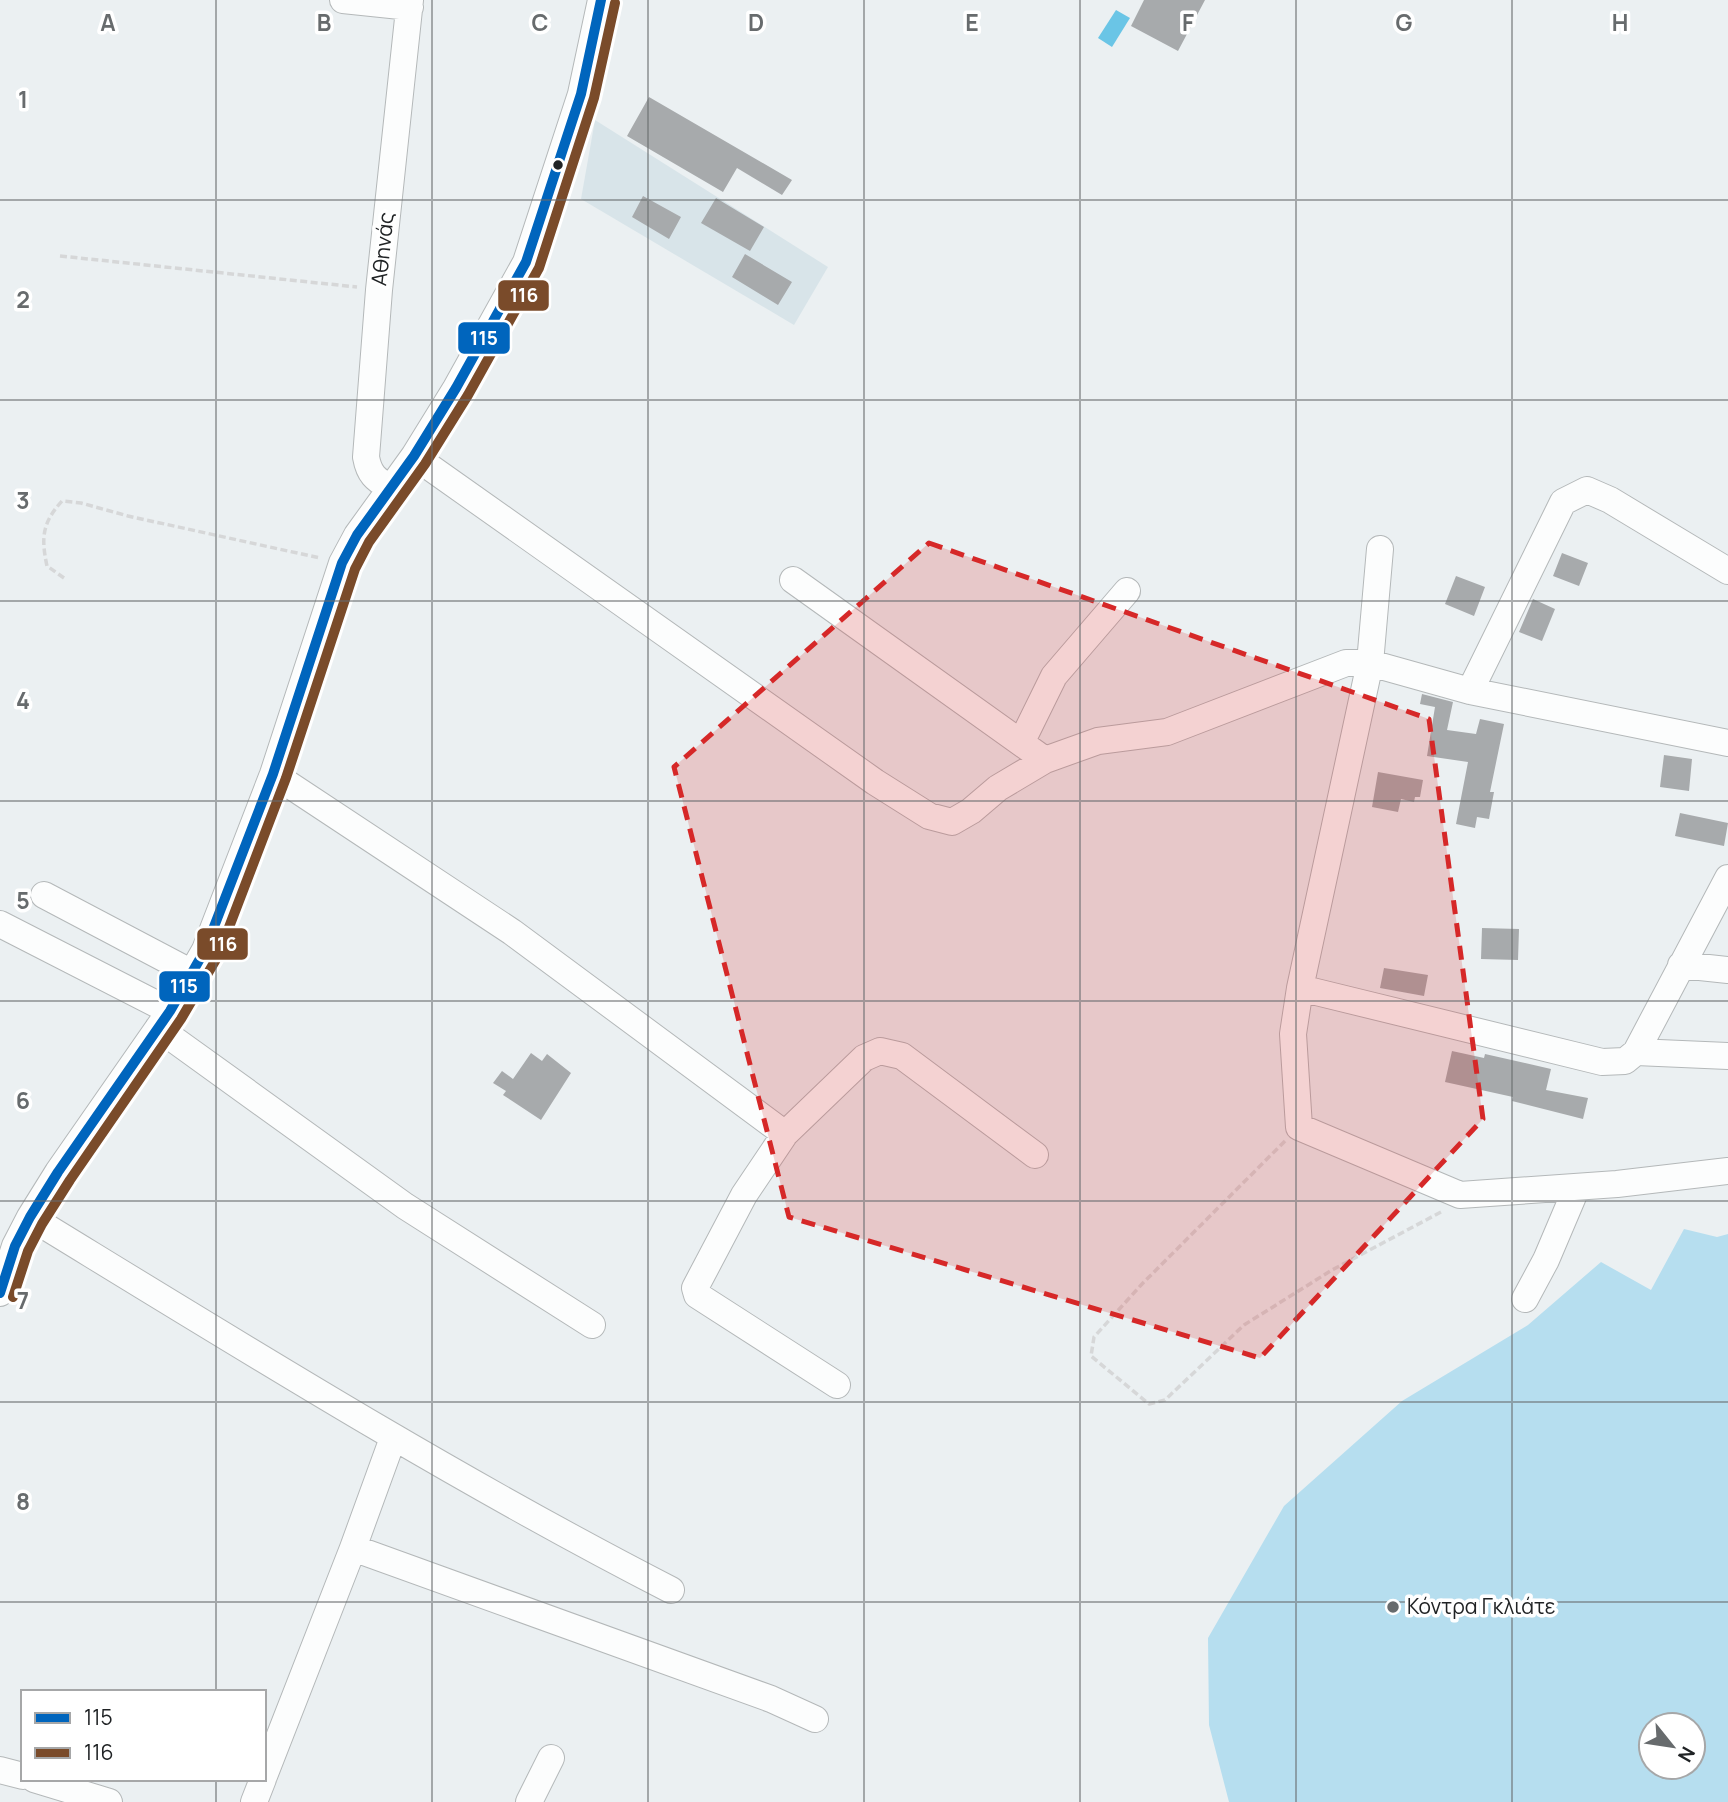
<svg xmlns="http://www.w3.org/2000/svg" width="1728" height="1802" viewBox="0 0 1728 1802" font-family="Manrope,sans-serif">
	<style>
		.built { fill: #d8e4e9 }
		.green { fill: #b6deef; fill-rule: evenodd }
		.water { fill: #6ac5e6 }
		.building { fill: #a7aaac }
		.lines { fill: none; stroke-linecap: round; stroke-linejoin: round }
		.minor-casing { stroke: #b4b8b9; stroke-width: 28 }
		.path { stroke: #d6d7d8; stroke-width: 3.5; stroke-dasharray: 7 3.5; stroke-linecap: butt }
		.minor { stroke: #fcfdfd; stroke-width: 26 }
		.bus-1-casing { stroke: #fff; stroke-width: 16 }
		.bus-2-casing { stroke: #fff; stroke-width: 16 }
		.bus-1 { stroke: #0065bd; stroke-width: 10 }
		.bus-2 { stroke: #7a4b2a; stroke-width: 10 }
		.marked { fill: #d62828; fill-opacity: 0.2; stroke: #d62828; stroke-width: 5; stroke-dasharray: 14 9; stroke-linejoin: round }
		.grid { fill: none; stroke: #676b6d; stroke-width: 2; stroke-opacity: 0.55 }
		.bus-dot { fill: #202325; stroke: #fff; stroke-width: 2.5 }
		.poi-dot { fill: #676b6d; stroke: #fff; stroke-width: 2.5 }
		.labels { text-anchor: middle; stroke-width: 7; stroke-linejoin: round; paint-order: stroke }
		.street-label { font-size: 21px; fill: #202325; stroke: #fff }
		.poi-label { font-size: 21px; fill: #202325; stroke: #fff; text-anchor: start }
		.grid-label { font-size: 23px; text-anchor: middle; font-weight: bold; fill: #676b6d; stroke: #fff; stroke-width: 7; stroke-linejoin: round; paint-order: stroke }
		.line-badge { stroke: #fff; stroke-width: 2.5 }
		.badge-label { font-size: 19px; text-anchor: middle; font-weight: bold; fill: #fff }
	</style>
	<rect width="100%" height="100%" fill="#ebf0f2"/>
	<path class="built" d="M595,120L828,267L794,325L581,199Z"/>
	<path class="green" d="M1684,1229L1717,1237L1728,1234V1802H1229L1209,1725L1208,1638L1284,1506L1402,1401L1528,1325L1601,1262L1651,1290ZM1651,1725H1693V1767H1651Z"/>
	<path class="water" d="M1116,10L1130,18L1112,47L1098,38Z"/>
	<path class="building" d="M1144,0H1205L1178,51L1131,26Z
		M649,97L792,180L782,195L737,168L723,192L627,136Z
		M643,196L681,217L669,239L632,217Z
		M716,198L764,227L750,251L701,223Z
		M745,254L792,282L778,305L732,277Z
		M1562,553L1588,563L1579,586L1553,576Z
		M1456,576L1485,587L1474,616L1445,604Z
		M1533,599L1555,609L1542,641L1519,632Z
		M1422,694L1453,702L1447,730L1476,734L1480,719L1504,724L1490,792H1494L1489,819L1477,817L1475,828L1456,824L1468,762L1427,756L1435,707L1420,704Z
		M1664,755L1692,759L1689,791L1660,787Z
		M1378,772L1423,780L1420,797H1415L1414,802L1401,799L1398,812L1372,807Z
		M1680,813L1728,823L1724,846L1675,836Z
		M1482,928L1519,929L1518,960L1481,959Z
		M1384,968L1428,975L1424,996L1380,988Z
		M1452,1051L1484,1058L1485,1054L1551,1069L1546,1090L1588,1098L1583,1119L1512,1101L1513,1097L1445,1082Z
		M531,1053L542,1061L547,1054L571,1073L541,1120L503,1095L506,1091L493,1083L502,1071L513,1079Z"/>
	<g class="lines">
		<defs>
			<path id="minor" d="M343,0L410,7
				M414,456L875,782L929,816L952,822L971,811L998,788L1045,760L1098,741L1167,732L1346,663H1370L1470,691L1728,743
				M390,488C375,479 369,474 366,457L379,290L410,0
				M1380,549L1370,663L1300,988L1293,1034L1299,1127L1460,1195L1617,1184L1728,1171
				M793,580L1045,760
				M1470,691L1563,502L1587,490L1610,500L1728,571
				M1021,743L1054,676L1127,591
				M273,774L512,932L785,1134
				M44,895L192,973
				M0,924L170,1011
				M1681,965L1728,970
				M1300,988L1602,1062L1625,1061L1636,1052L1728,878
				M158,1028L405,1206L592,1325
				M1636,1052L1728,1056
				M30,1217C241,1346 451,1477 671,1590
				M0,1293L15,1246L30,1217L58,1172L170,1011L205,950L273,774L342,563L357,535L414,456L456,388L526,262L581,94L601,0
				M1525,1299L1546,1260L1577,1187
				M837,1385L697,1295L695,1288L744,1195L785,1134L864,1058L880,1051L902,1056L1035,1155
				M353,1548L771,1699L815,1719
				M0,1770L23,1776
				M264,1776L353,1548L393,1438
				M34,1779L109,1802
				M254,1802L263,1779
				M529,1802L551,1758"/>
		</defs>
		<use href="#minor" class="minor-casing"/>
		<path class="path" d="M60,256L357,287
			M64,578L47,566C41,538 42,523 62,501L81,503L128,516L320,558
			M1285,1141L1142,1284L1094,1337L1091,1356L1149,1404L1165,1400L1244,1325L1332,1270L1441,1212"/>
		<use href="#minor" class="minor"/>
		<defs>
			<path id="bus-1" d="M0,1293L15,1246L30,1217L58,1172L170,1011L205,950L273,774L342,563L357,535L414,456L456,388L526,262L581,94L601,0"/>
			<path id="bus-2" d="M13,1297L28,1251L42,1224L70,1180L181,1019L218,956L286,778L355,569L369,542L425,464L468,395L539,268L594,98L615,3"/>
		</defs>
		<use href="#bus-1" class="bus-1-casing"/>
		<use href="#bus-2" class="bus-2-casing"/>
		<use href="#bus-1" class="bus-1"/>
		<use href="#bus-2" class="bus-2"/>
	</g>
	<path class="marked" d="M929,543L1429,719L1483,1119L1260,1358L789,1217L674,767Z"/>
	<path class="grid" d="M216,0V1692M432,0V1802M648,0V1802M864,0V1802M1080,0V1802M1296,0V1802M1512,0V1802M0,200H1728M0,400H1728M0,601H1728M0,801H1728M0,1001H1728M0,1201H1728M0,1402H1728M0,1602H1728M216,1779V1802"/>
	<circle class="bus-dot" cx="558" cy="165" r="6"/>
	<circle class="poi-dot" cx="1393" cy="1607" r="7"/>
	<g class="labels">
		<g class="street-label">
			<text transform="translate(383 249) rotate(-84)" y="7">Αθηνάς</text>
		</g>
		<g class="poi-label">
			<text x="1407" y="1614">Κόντρα Γκλιάτε</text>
		</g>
	</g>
	<g class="grid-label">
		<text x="108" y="31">A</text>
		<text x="324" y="31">B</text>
		<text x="540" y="31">C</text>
		<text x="756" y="31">D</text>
		<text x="972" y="31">E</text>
		<text x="1188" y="31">F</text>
		<text x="1404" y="31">G</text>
		<text x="1620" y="31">H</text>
		<text x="23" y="108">1</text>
		<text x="23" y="308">2</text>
		<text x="23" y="509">3</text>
		<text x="23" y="709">4</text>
		<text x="23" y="909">5</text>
		<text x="23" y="1109">6</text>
		<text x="23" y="1309">7</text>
		<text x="23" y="1510">8</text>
	</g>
	<g class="line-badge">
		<rect x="497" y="279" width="53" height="33" rx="7" fill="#7a4b2a"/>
		<rect x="457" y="321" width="54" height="34" rx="7" fill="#0065bd"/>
		<rect x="196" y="927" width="53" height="34" rx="7" fill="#7a4b2a"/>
		<rect x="158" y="970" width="53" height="33" rx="7" fill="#0065bd"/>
	</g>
	<g class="badge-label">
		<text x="524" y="302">116</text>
		<text x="484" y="345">115</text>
		<text x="223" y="951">116</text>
		<text x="184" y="993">115</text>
	</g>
	<rect x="21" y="1690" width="245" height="91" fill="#ffffff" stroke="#a6a7a8" stroke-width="2"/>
	<rect x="35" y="1713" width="35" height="10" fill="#0065bd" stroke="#a6a7a8" stroke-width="2"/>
	<text x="84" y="1725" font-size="21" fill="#202325">115</text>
	<rect x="35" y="1748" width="35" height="10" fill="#7a4b2a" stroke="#a6a7a8" stroke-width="2"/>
	<text x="84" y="1760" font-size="21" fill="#202325">116</text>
	<g transform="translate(1672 1746) rotate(120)"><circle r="33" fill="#ffffff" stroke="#a6a7a8" stroke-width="2"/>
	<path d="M0-5L12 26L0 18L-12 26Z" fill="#676b6d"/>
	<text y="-10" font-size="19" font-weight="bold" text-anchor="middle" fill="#202325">N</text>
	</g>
</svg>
